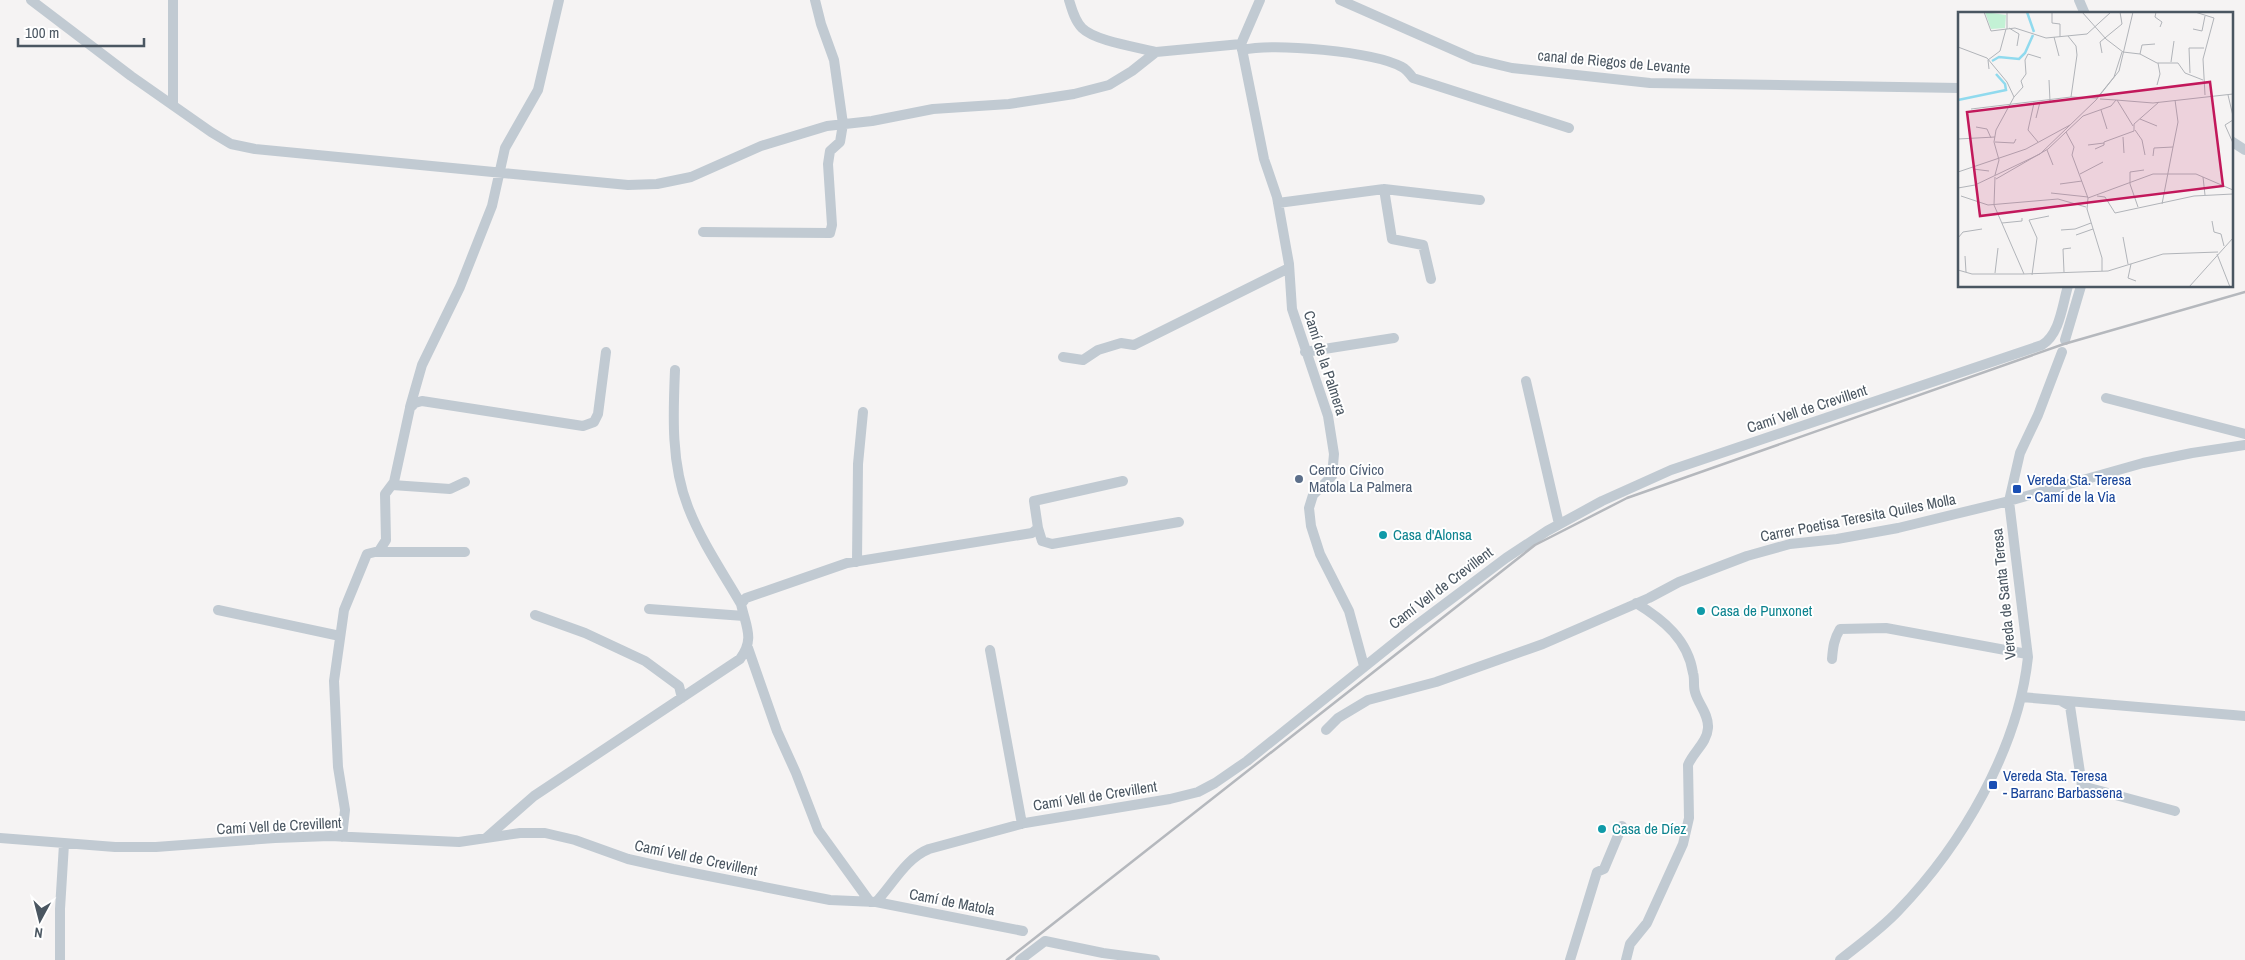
<svg xmlns="http://www.w3.org/2000/svg" width="2245" height="960" viewBox="0 0 2245 960" font-family="'Archivo Narrow',sans-serif">
	<style>
		.lines { fill: none; stroke-linecap: round; stroke-linejoin: round }
		.street { stroke: #c1cad2; stroke-width: 10 }
		.rail { stroke: #b5b8bd; stroke-width: 2.5 }
		.service-dot { fill: #5c6f8a; stroke: #fff; stroke-width: 2 }
		.transit-dot { fill: #1a4fb4; stroke: #fff; stroke-width: 2 }
		.culture-dot { fill: #0f9aa8; stroke: #fff; stroke-width: 2 }
		.labels { text-anchor: middle; stroke-width: 4; stroke-linejoin: round; paint-order: stroke }
		.street-label { font-size: 15px; fill: #4a5661; stroke: #fff }
		.service-label { font-size: 15px; fill: #4e5e75; stroke: #fff; text-anchor: start }
		.transit-label { font-size: 15px; fill: #164399; stroke: #fff; text-anchor: start }
		.culture-label { font-size: 15px; fill: #0d838f; stroke: #fff; text-anchor: start }
		.inset-river { fill: none; stroke: #90daee; stroke-width: 2.5 }
		.inset-road { fill: none; stroke: #b1b4b9; stroke-width: 1 }
		.view { fill: #c2185b; fill-opacity: 0.15; stroke: #c2185b; stroke-width: 2.5 }
		.inset-edge { fill: none; stroke: #4a5661; stroke-width: 2.5 }
	</style>
	<rect width="100%" height="100%" fill="#f5f3f3"/>
	<g class="lines">
		<path class="street" d="M31,0L131,76L211,132L231,144L255,149L628,185L657,184L691,177L761,146L827,126L872,121L933,109L1009,104L1074,94L1109,85L1132,71L1156,52L1241,44
			M173,0V105
			M1069,0C1072,10 1075,21 1082,28C1095,41 1137,47 1156,52
			M1260,0L1241,44L1264,159L1277,197L1289,264L1292,309L1328,416L1334,454L1332,476L1313,495L1309,508L1311,526L1320,554L1349,611L1364,666
			M1340,0L1474,59L1512,68L1650,83L1959,88
			M2079,0L2085,14
			M1242,50C1275,43 1372,51 1402,67C1406,69 1410,74 1413,78L1569,128
			M2231,141L2245,150
			M1384,189L1392,239L1423,245L1431,279
			M1278,203L1384,189L1480,200
			M703,232L830,233L832,225L828,164L830,151L840,142L843,124L834,60L821,24L815,0
			M2065,340L2081,286
			M1305,352L1394,338
			M1063,357L1083,360L1098,350L1121,343L1134,345L1289,268
			M675,370C673,415 671,464 688,507C701,541 723,573 741,604
			M1526,381L1559,524
			M2106,398L2245,434
			M410,407L422,365L460,287L492,206L505,148L538,90L559,0
			M392,485L450,489L465,482
			M1038,528L1042,541L1052,544L1179,522
			M376,552H465
			M857,562L858,464L863,412
			M649,609L744,616
			M218,610L340,636
			M535,615L585,633L645,661L679,686L682,698
			M748,648L777,731L796,773L818,830L870,902
			M990,650L1022,824
			M1832,659C1833,647 1834,639 1840,629L1886,628L2027,654
			M2021,697L2245,716
			M2061,701L2070,706L2082,786L2175,811
			M1326,730L1338,718L1368,700L1436,682L1543,644L1649,598L1679,582L1747,556L1790,544L1837,539L1898,528L2009,501L2143,463L2192,453L2245,445
			M342,837L345,810L338,767L334,681L344,610L367,554L379,551L386,540L385,494L394,482L410,408L415,403L422,401L583,426L594,422L598,414L606,352
			M0,838L115,847H156L275,838L330,836L459,842L520,833H545L575,840L628,859L673,869L830,900L876,902C893,884 906,858 929,849L1025,823L1170,799L1198,792L1215,783L1247,761L1414,627L1506,558L1547,531L1602,501L1671,470L2042,345C2060,334 2062,306 2068,286
			M486,838L534,796L740,659C755,639 746,627 741,604L746,598L847,563L1032,533L1038,528L1034,501L1123,481
			M876,902L1023,931
			M60,960V909L64,844
			M1020,960L1045,941L1103,953L1155,960
			M1570,960L1597,872L1604,869L1622,826
			M1626,960L1630,944L1647,923L1683,844L1689,818L1688,765C1693,752 1707,743 1708,728C1709,714 1698,704 1695,692C1693,686 1695,679 1693,673C1688,640 1664,620 1636,603
			M1840,960C1860,944 1881,929 1898,911C1962,845 2018,749 2028,657L2009,501L2020,453L2038,415L2062,352"/>
		<path class="rail" d="M1007,960L1535,545L1627,498L2064,344L2245,292"/>
	</g>
	<circle class="service-dot" cx="1299" cy="479" r="5"/>
	<g class="transit-dot">
		<rect x="2012" y="484" width="10" height="10" rx="2.5"/>
		<rect x="1988" y="780" width="10" height="10" rx="2.5"/>
	</g>
	<g class="culture-dot">
		<circle cx="1383" cy="535" r="5"/>
		<circle cx="1701" cy="611" r="5"/>
		<circle cx="1602" cy="829" r="5"/>
	</g>
	<g class="labels">
		<g class="street-label">
			<text transform="translate(1614 62) rotate(5)" y="5">canal de Riegos de Levante</text>
			<text transform="translate(1325 363) rotate(72)" y="5">Camí de la Palmera</text>
			<text transform="translate(1807 409) rotate(-18)" y="5">Camí Vell de Crevillent</text>
			<text transform="translate(1858 518) rotate(-11)" y="5">Carrer Poetisa Teresita Quiles Molla</text>
			<text transform="translate(1441 588) rotate(-37)" y="5">Camí Vell de Crevillent</text>
			<text transform="translate(2004 594) rotate(-96)" y="5">Vereda de Santa Teresa</text>
			<text transform="translate(1095 796) rotate(-9)" y="5">Camí Vell de Crevillent</text>
			<text transform="translate(279 826) rotate(-3)" y="5">Camí Vell de Crevillent</text>
			<text transform="translate(696 858) rotate(12)" y="5">Camí Vell de Crevillent</text>
			<text transform="translate(952 902) rotate(11)" y="5">Camí de Matola</text>
		</g>
		<g class="service-label">
			<text x="1309" y="475">Centro Cívico<tspan x="1309" dy="17">Matola La Palmera</tspan></text>
		</g>
		<g class="transit-label">
			<text x="2027" y="485">Vereda Sta. Teresa<tspan x="2027" dy="17">- Camí de la Via</tspan></text>
			<text x="2003" y="781">Vereda Sta. Teresa<tspan x="2003" dy="17">- Barranc Barbassena</tspan></text>
		</g>
		<g class="culture-label">
			<text x="1393" y="540">Casa d'Alonsa</text>
			<text x="1711" y="616">Casa de Punxonet</text>
			<text x="1612" y="834">Casa de Díez</text>
		</g>
	</g>
	<g transform="translate(1958 12)">
		<rect width="275" height="275" fill="#f5f3f3"/>
		<path d="M27,0L48,3L47,16L33,17Z" fill="#c3f1d5"/>
		<path class="inset-river" d="M69,0L76,20M34,49L41,45L61,47L67,41L75,23M0,88L48,78L47,72L38,62"/>
		<path class="inset-road" d="M26,0L33,19L57,16L88,26L129,22L153,0M94,0V11L102,12V25M124,0L148,27L165,40L182,42L199,51H220L227,61L245,68M198,0L197,5L204,10L202,15M237,0L256,6L245,47L247,83M51,16L61,22L59,34M49,17V0M235,17L244,19L247,4M110,24L118,34L119,43L113,85M96,25L101,44M0,35L29,46L49,70L56,85L38,118L36,130L41,148L37,163M144,41L142,30L164,12L162,0M182,42L184,33L197,32M213,50L216,29M31,57L30,48L42,39L48,17M232,61L231,36H246M91,68L92,89M199,73L202,62L200,51M270,83L275,104M56,85L65,75L63,69L68,62L67,48L70,42L83,46M142,87L158,88M159,88L175,114M76,91L70,118L80,130M13,97L113,85L139,86L156,65L164,40M143,98L149,117M78,106L82,90M182,107L199,114M275,108L267,113L275,131M18,115L29,117L33,126M177,118L184,128L187,143M108,120L116,135L114,143L130,186L129,197L144,246V259M165,125L166,141M0,127L37,125M37,130L56,131L58,127M130,133L146,131M137,137L146,133V130L176,119V112L201,90M89,138L95,153M195,144L196,136L215,135L220,110L217,88M15,157L31,159M0,160L68,137L112,113M122,162L145,150M37,165L36,193L66,262L150,259L205,242L260,240M245,165L247,183M38,167L90,137L125,104L153,94L158,88L195,91L275,82M102,172L124,169M0,176L17,173L82,142L138,88L161,59L175,0M93,181L130,185M3,184L30,193L100,187L128,195M139,184L147,185L157,201L236,184L275,182M130,186L195,162H238L275,178M204,192L215,135M180,195L172,172V160L186,158M254,209L256,220L263,222L266,234M44,211L64,209V206M103,218L117,217L133,211M118,223L135,217M165,225L170,252M0,226L5,220L24,217M259,242L272,275M7,244L8,260M173,252L170,266L178,269M0,258L14,262H66M106,260L105,237L113,236M37,261L40,236M74,263L79,226L71,208L91,204M231,275L275,226"/>
		<path class="view" d="M252,70L265,174L22,204L9,100Z"/>
		<rect width="275" height="275" class="inset-edge"/>
	</g>
	<g transform="translate(40 920) rotate(187)" stroke="#ffffff" stroke-width="4" paint-order="stroke">
	<path d="M0-4L9 19L0 12L-9 19Z" fill="#4a5661"/>
	<text y="-8" font-size="14" font-weight="bold" text-anchor="middle" fill="#4a5661">N</text>
	</g>
	<path d="M18 38v8h126v-8" fill="none" stroke="#4a5661" stroke-width="2.5"/>
	<text x="25" y="38" font-size="15" fill="#4a5661" stroke="#ffffff" stroke-width="4" paint-order="stroke">100 m</text>
</svg>
